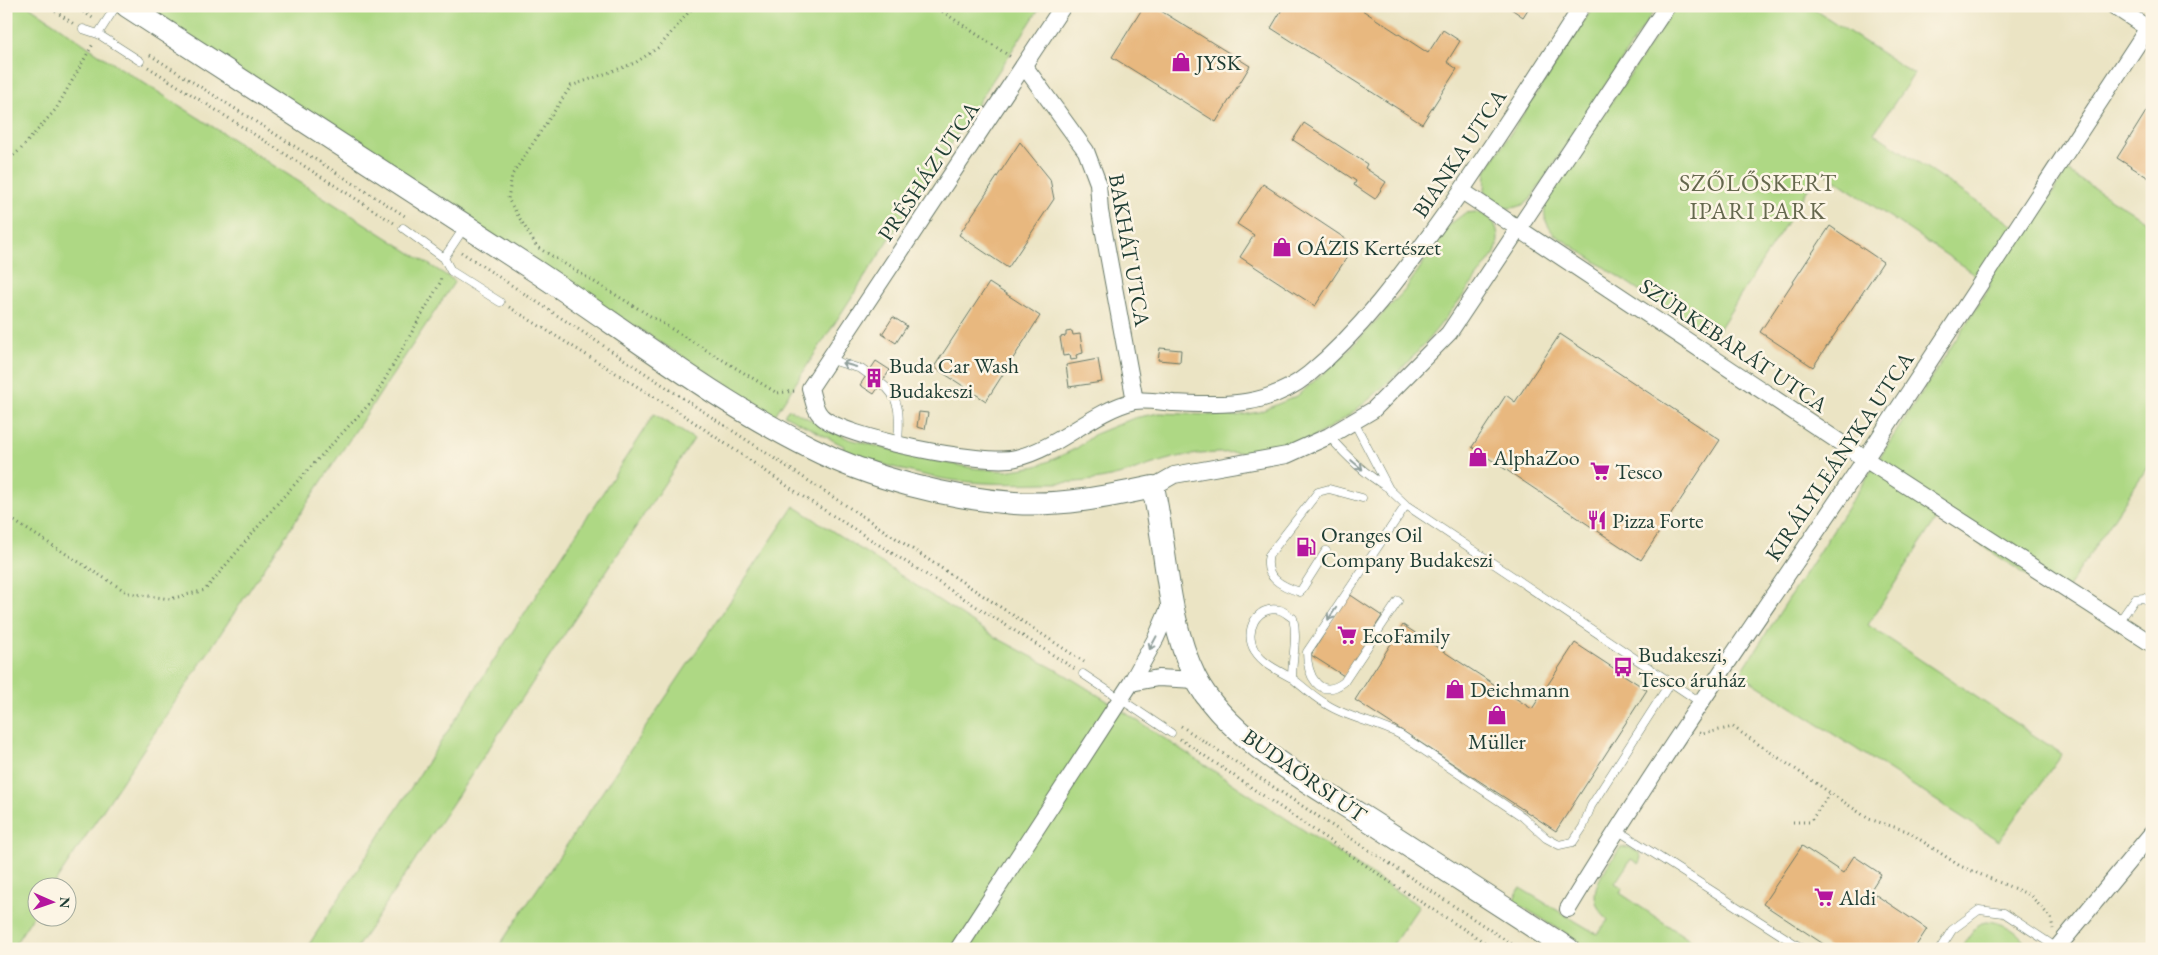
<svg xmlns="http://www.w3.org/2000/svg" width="2158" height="955" viewBox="0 0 2158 955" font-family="'EB Garamond',serif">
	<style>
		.green { fill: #aed884; stroke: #668a5c }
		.building { fill: #e8b87f }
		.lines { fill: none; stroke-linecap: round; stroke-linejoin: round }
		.lane-casing { stroke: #676; stroke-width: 9 }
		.street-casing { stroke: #676; stroke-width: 18 }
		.secondary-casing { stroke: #676; stroke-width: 24 }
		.path { stroke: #676; stroke-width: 3; stroke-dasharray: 1 4; stroke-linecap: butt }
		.lane { stroke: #fff; stroke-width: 8 }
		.street { stroke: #fff; stroke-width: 16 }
		.secondary { stroke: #fff; stroke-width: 22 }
		.oneway { stroke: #8f9e9a }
		.labels { text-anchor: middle; stroke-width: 5; stroke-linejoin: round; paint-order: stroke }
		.poi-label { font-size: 22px; fill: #1f3d34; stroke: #fcf5e5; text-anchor: start }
		.street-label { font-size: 22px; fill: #1f3d34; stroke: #fcf5e5 }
		.neighbourhood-label { font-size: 24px; letter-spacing: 1px; fill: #65684e; stroke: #fcf5e5 }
	</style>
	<rect width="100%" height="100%" fill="#fcf5e5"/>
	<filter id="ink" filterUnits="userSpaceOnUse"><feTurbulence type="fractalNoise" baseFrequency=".02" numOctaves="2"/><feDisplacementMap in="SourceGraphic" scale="10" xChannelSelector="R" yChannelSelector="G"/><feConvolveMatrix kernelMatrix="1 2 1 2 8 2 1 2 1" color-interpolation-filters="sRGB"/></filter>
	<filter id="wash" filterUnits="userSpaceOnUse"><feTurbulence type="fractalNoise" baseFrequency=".0096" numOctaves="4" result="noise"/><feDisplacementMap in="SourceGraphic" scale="20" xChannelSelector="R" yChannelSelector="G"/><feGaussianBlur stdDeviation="1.12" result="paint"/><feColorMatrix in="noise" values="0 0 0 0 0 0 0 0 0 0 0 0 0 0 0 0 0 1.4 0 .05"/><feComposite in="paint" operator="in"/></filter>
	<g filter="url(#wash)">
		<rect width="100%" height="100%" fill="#ebe4c4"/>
		<path class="green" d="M6,6H29L100,55L455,281L52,887L38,888L37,910L12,949H6Z
			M149,6H1041L775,415L231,70Z
			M1594,6H1657L1530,200C1514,213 1495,210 1485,191L1486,171Z
			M1676,6H1809L1914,74L1874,133L2026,234L2067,171L2152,225V460L2061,598L1938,516L1868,625L2062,754L1999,841L1740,674L1991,285L1820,170L1713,339L1554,234C1544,222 1542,212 1548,197Z
			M1476,212C1497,216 1502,235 1495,253C1444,321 1391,397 1313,437C1272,458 1227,449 1183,456C1159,460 1137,471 1114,476C1091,482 1066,483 1043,483C1015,484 987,484 959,481C920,477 880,463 842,452L844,446L784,415L789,409L849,439L931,460L973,468L1005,471L1037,466L1056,458L1077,448L1095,434L1134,418L1159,413L1236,416L1259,412L1297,396L1346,353L1405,290L1449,225L1465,213Z
			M654,414L694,439L356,949H306Z
			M794,506L995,637L1064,674L1109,702L1419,906L1390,949H497Z
			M1629,847L1639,853L1641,857L1639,864L1631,859L1615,883L1623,888L1620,893L1703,949H1591L1513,901L1520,888L1597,934L1608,920C1580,893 1604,874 1620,848Z
			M1985,921C2003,921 2022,933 2029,949H1960L1977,926Z"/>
		<g id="blocks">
			<path class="building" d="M1144,6H1153L1250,66L1216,122L1112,57Z
				M1284,6H1356L1428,53L1443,30L1460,41L1447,62L1457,69L1422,124L1271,28Z
				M1507,6H1530L1523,17Z
				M2152,102V180L2117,158Z
				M1304,123L1367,164L1365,168L1386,182L1375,199L1354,185L1356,181L1293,140Z
				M1020,142L1050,179L1054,199L1008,268L959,235Z
				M1263,184L1355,245L1315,306L1240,257L1254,235L1237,224Z
				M1830,226L1883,262L1813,367L1760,332Z
				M989,283L1040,316L986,401L934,367Z
				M893,317L907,326L896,343L882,334Z
				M1072,331L1073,335L1080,334L1083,353L1076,355L1077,359L1071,360L1070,355L1063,356L1060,337L1066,336V332Z
				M1560,334L1720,440L1641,560L1472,447L1506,395L1515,402Z
				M1160,348L1181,350L1180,362L1158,360Z
				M1098,359L1102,382L1069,387L1066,365Z
				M876,361L890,370L874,394L860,385Z
				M919,412L928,413L925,429L917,427Z
				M1349,594L1382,616L1344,676L1311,655Z
				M1403,625L1532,709L1575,643L1647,690L1556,831L1355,700Z
				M1802,846L1843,873L1854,856L1881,874L1870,891L1927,929L1914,949H1831L1763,904Z"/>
		</g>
	</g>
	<g filter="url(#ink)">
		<use href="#blocks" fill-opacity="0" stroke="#676" stroke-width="1"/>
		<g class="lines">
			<defs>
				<path id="lane" d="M83,29L98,34L140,61
					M98,34L116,6
					M403,228L444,258L451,271L500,302
					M444,258L464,228
					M828,359L861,369L868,374
					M881,383C903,399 899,420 898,444
					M1353,420L1389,489L1406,505L1700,702
					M1329,436C1346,456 1365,474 1387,487
					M1326,551L1300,592C1281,586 1263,577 1269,555L1318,492L1329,489L1362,498
					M1398,601L1344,682C1319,701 1307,675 1307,652L1406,505
					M2119,622L2135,599L2144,598L2152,603
					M1083,674L1171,733
					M1292,678C1279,671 1263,664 1255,651C1243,633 1256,604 1280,610C1284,611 1289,616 1293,618C1298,638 1292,658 1292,678C1303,687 1314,697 1326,704C1349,719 1377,722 1401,735L1523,817L1546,838L1559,845L1573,842L1583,827L1591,806L1670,683
					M1617,830L1803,949
					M1940,949L1952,930L1979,910L2004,913L2057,948"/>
				<path id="street" d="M1063,6L810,388C813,398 814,409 821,416C842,438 986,466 1016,458C1059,448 1091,412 1134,401C1146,399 1162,402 1174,403C1225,405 1267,408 1309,374C1361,331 1401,276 1440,221C1490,151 1536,78 1582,6
					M2114,6L2152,31
					M1025,67L1086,151L1098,183L1100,211L1135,401
					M1462,191L1865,459L2152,644
					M1153,487L1174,475L1287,455L1329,436L1373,410L1449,333L1667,6
					M1131,683L1158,678L1196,680
					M1568,909C1660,758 1762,613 1860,467C1957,321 2052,174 2148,28
					M958,949L1131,683L1156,638L1172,601
					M2056,949L2152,833"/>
				<path id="secondary" d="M127,6C258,91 389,176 520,261C617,323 708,397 811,448C870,478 948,498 1014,503C1061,506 1107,497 1153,487C1167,550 1166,618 1195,677C1226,740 1323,790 1381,828C1443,868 1505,908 1568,949"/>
			</defs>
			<use href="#lane" class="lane-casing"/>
			<use href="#street" class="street-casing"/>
			<use href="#secondary" class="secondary-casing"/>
			<path class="path" d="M47,6L74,24
				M75,6L94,19
				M694,6L659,47L635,63L571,86L512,175L508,199L537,247L777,393L795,391
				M934,6L1011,57
				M150,55L405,216
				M148,67L394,223
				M6,162L21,149L56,109L93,44
				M461,252L1084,662
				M509,307L685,416L802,496L1075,669
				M6,516L128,593L170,599L205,590L282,498L373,400L440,283L441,276
				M1181,726L1519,949
				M1699,733L1702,734L1733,727L1869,819L1907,831L1960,866L2030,895L2051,918L2053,929
				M1180,739L1396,886L1495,949
				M1793,822H1810L1830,793"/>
			<use href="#lane" class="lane"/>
			<use href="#street" class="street"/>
			<use href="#secondary" class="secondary"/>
		</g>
		<defs><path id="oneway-shaft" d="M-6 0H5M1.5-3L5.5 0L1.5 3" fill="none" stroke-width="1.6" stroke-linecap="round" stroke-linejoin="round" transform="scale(1.25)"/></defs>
		<g class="oneway">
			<use href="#oneway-shaft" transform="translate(849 365) rotate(-164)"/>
			<use href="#oneway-shaft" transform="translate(1357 465) rotate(40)"/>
			<use href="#oneway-shaft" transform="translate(1332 614) rotate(124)"/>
			<use href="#oneway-shaft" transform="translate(1153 643) rotate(118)"/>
		</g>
	</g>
	<defs>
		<symbol id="shop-bare" viewBox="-9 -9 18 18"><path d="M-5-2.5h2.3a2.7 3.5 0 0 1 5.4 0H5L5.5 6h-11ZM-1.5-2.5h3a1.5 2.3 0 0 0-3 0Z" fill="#b5179e" stroke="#fcf5e5" stroke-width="2.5" paint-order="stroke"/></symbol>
		<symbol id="building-bare" viewBox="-9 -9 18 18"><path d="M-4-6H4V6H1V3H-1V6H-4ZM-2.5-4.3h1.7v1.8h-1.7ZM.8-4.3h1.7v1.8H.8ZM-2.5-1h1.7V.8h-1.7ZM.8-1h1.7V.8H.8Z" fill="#b5179e" stroke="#fcf5e5" stroke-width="2.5" paint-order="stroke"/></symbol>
		<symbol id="supermarket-bare" viewBox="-9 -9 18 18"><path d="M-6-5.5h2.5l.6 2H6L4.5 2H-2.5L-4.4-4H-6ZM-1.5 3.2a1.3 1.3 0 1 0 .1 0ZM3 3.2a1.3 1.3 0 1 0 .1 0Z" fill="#b5179e" stroke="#fcf5e5" stroke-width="2.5" paint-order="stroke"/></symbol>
		<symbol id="restaurant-bare" viewBox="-9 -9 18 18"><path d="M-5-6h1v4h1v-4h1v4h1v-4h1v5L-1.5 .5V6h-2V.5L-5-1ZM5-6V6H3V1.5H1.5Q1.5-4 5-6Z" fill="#b5179e" stroke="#fcf5e5" stroke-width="2.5" paint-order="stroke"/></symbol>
		<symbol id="fuel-bare" viewBox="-9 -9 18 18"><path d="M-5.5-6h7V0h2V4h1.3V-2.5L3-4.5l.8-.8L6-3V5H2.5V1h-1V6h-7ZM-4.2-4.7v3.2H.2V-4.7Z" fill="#b5179e" stroke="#fcf5e5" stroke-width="2.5" paint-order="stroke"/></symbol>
		<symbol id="bus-bare" viewBox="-9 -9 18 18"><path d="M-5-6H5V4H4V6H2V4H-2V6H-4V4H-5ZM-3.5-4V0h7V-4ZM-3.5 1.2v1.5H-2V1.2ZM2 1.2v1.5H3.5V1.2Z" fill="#b5179e" stroke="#fcf5e5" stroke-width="2.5" paint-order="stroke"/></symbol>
	</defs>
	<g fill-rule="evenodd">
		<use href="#shop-bare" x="1167" y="48" width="28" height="28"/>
		<use href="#shop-bare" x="1268" y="233" width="28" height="28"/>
		<use href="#building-bare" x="860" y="364" width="28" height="28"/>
		<use href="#shop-bare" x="1464" y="443" width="28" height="28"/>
		<use href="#supermarket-bare" x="1586" y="457" width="28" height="28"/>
		<use href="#restaurant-bare" x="1583" y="506" width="28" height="28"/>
		<use href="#fuel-bare" x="1292" y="533" width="28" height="28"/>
		<use href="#supermarket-bare" x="1333" y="621" width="28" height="28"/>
		<use href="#bus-bare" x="1609" y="653" width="28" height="28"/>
		<use href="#shop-bare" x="1441" y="675" width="28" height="28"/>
		<use href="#shop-bare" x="1483" y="701" width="28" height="28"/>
		<use href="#supermarket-bare" x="1810" y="883" width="28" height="28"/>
	</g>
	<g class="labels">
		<g class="poi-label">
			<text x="1196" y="70">JYSK</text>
			<text x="1297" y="255">OÁZIS Kertészet</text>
			<text x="889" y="373">Buda Car Wash<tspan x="889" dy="25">Budakeszi</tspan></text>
			<text x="1493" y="465">AlphaZoo</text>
			<text x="1615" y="479">Tesco</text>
			<text x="1612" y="528">Pizza Forte</text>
			<text x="1321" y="542">Oranges Oil<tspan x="1321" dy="25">Company Budakeszi</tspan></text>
			<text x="1362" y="643">EcoFamily</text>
			<text x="1638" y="662">Budakeszi,<tspan x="1638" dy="25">Tesco áruház</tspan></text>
			<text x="1470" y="697">Deichmann</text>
			<text x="1497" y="749" text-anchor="middle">Müller</text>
			<text x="1839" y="905">Aldi</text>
		</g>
		<g class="street-label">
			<text transform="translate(1459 153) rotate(-56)" y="8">BIANKA UTCA</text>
			<text transform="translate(928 171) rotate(-56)" y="8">PRÉSHÁZ UTCA</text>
			<text transform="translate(1130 250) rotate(80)" y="8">BAKHÁT UTCA</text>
			<text transform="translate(1734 345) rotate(34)" y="8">SZÜRKEBARÁT UTCA</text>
			<text transform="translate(1839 456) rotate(-56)" y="8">KIRÁLYLEÁNYKA UTCA</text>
			<text transform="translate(1305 775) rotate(35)" y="8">BUDAÖRSI ÚT</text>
		</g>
		<g class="neighbourhood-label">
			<text x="1758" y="191">SZŐLŐSKERT<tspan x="1758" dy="28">IPARI PARK</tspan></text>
		</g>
	</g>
	<rect width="2158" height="955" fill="none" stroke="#fcf5e5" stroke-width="25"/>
	<g transform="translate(52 902) rotate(92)"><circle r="24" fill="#fcf5e5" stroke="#a4ab9e"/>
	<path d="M0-4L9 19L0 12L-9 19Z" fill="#b5179e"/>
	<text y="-8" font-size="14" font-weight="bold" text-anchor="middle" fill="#1f3d34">N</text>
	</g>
</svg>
